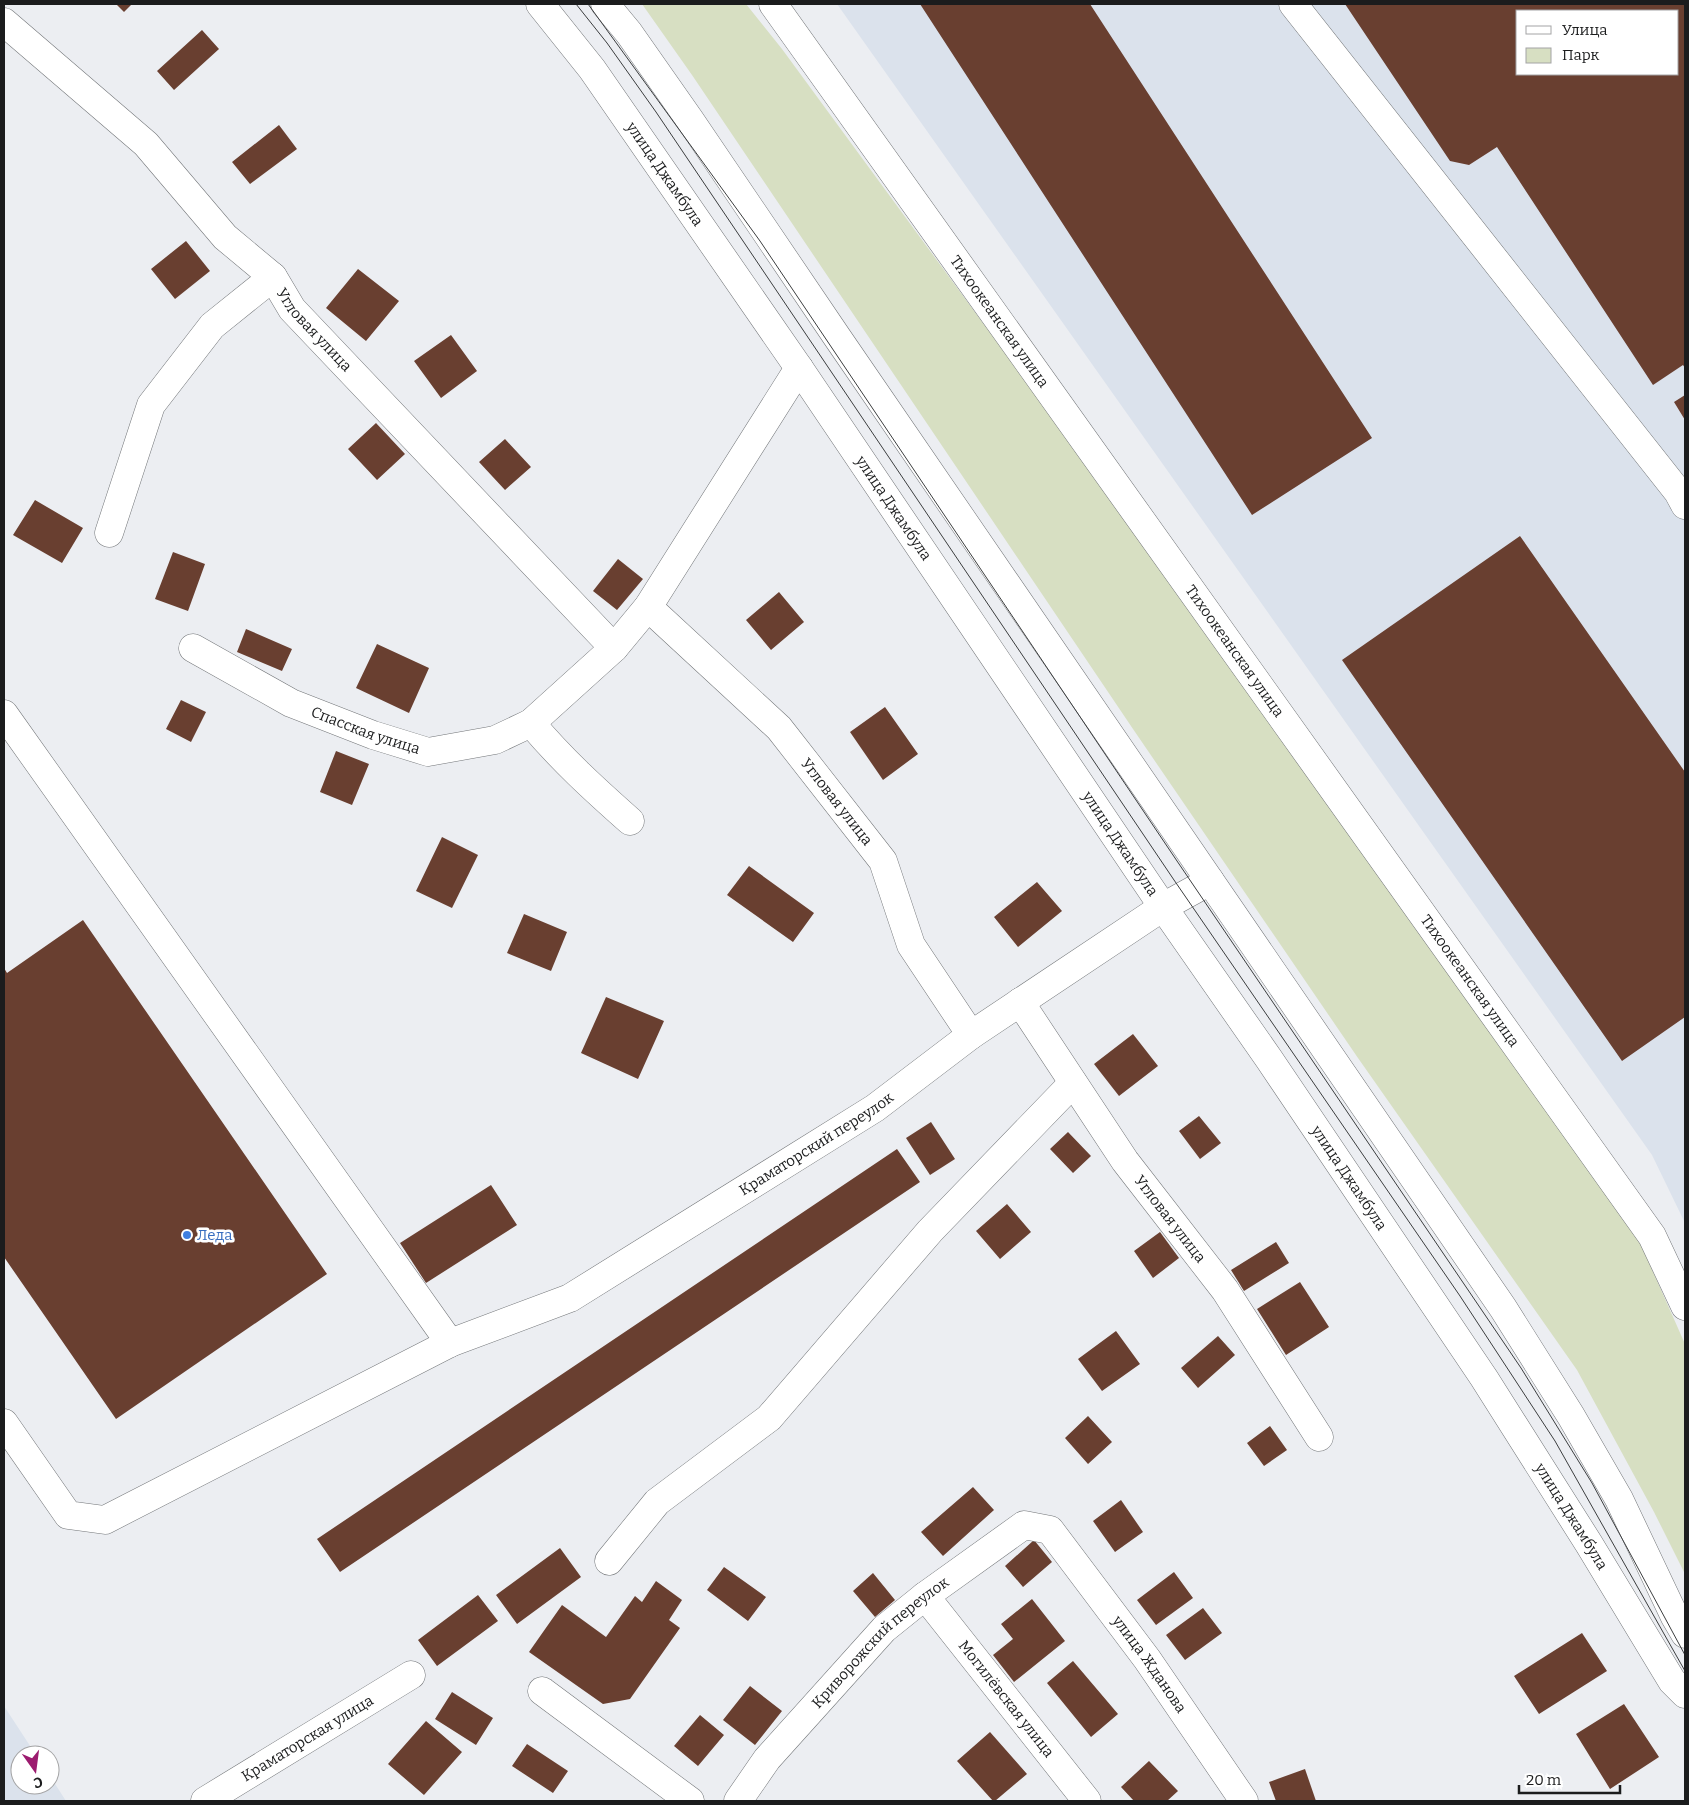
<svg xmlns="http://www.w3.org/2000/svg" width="1689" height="1805" viewBox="0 0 1689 1805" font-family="Bitter,serif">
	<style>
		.built { fill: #dbe2ec; fill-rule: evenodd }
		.green { fill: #d7dfc2 }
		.building { fill: #693f30; fill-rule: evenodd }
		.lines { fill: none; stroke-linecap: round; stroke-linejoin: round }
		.minor-casing { stroke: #737679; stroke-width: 29 }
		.major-casing { stroke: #737679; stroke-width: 29 }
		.minor { stroke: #fff; stroke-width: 28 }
		.major { stroke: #fff; stroke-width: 28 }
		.tram { stroke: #3c3e3f; stroke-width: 1 }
		.shop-dot { fill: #3f7fe0; stroke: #fff; stroke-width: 2 }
		.labels { text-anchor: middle; stroke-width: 5; stroke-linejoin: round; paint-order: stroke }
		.street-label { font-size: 15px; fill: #1b1c1d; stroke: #fff }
		.shop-label { font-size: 15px; fill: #366cbe; stroke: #fff; text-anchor: start }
	</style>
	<rect width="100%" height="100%" fill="#eceef2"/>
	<path class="built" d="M837,4H1685V1223L1652,1155ZM1518,11H1678V74H1518Z
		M4,1706L36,1755H20V1785H50V1776L66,1801H4Z"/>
	<path class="green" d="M642,4H746L782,49L1057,424L1639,1240L1685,1344V1574L1654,1512L1577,1370L1358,1058L1133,729L692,75Z"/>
	<path class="building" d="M116,4H132L124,12Z
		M920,4H1090L1372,438L1252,515Z
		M1345,4H1685V368L1683,365L1653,385L1497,147L1469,165L1450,161ZM1518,11H1678V74H1518Z
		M202,30L219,49L174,90L157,71Z
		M279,125L297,149L250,184L232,162Z
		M186,241L210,271L175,299L151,269Z
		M358,269L399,301L366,341L326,308Z
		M451,335L477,371L441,398L414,361Z
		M1685,395V420L1674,402Z
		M376,423L405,454L377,480L348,449Z
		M505,439L531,467L505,490L479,462Z
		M35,500L83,528L62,563L13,535Z
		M1520,536L1685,772V1017L1622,1061L1342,660Z
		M173,552L205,564L188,611L155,599Z
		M618,559L643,579L617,610L593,591Z
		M779,592L804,622L771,650L746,620Z
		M246,629L292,649L282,671L237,652Z
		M377,644L429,668L409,713L356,688Z
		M181,700L206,712L191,742L166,729Z
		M885,707L918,754L883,780L850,732Z
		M336,751L369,764L352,805L320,792Z
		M442,837L478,855L452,908L416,891Z
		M749,866L814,913L793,942L727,895Z
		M1037,882L1062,911L1018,947L994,917Z
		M524,914L567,932L551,971L507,953Z
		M83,920L327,1274L116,1419L4,1257V968L7,973Z
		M606,997L664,1021L638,1079L581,1053Z
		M1133,1034L1158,1066L1119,1096L1094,1064Z
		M1199,1116L1221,1143L1200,1159L1179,1131Z
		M931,1122L955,1159L930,1175L906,1138Z
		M1068,1132L1091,1156L1073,1173L1050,1149Z
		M897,1149L920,1182L340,1572L317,1539Z
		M491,1185L517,1225L426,1283L400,1243Z
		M1007,1204L1031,1232L1000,1259L976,1231Z
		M1160,1232L1179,1258L1153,1278L1134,1251Z
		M1276,1242L1289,1263L1244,1291L1231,1270Z
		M1300,1282L1329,1327L1286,1355L1257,1309Z
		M1116,1331L1140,1364L1102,1391L1078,1359Z
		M1218,1336L1235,1355L1198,1388L1181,1368Z
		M1088,1416L1112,1442L1088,1464L1065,1438Z
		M1270,1426L1287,1450L1264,1466L1247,1443Z
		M973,1487L994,1510L943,1556L921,1532Z
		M1121,1500L1143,1532L1115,1552L1093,1521Z
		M1034,1540L1052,1562L1023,1587L1005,1566Z
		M560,1548L581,1577L517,1624L496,1595Z
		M724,1567L766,1597L748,1621L707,1590Z
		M1174,1572L1193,1598L1156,1625L1137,1600Z
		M873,1573L895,1600L875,1617L853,1591Z
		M656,1581L682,1600L669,1620L680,1628L630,1699L603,1704L529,1652L562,1605L606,1637L635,1596L642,1602Z
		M478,1595L498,1621L437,1666L418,1640Z
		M1032,1599L1065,1641L1014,1682L993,1655L1013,1639L1001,1624Z
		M1203,1608L1222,1633L1185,1660L1166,1635Z
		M1582,1633L1607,1671L1539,1714L1514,1676Z
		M1073,1661L1118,1714L1091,1737L1047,1683Z
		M750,1686L782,1711L755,1745L723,1720Z
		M452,1692L493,1718L476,1745L435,1719Z
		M1624,1704L1659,1757L1610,1789L1576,1734Z
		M700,1715L724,1735L698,1766L674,1746Z
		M426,1721L462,1752L424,1795L388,1764Z
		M990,1732L1027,1774L995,1801H993L957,1761Z
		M527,1744L568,1771L553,1793L512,1766Z
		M1149,1761L1178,1791L1167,1801H1134L1121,1787Z
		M1305,1769L1316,1801H1276L1269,1782Z"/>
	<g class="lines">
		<defs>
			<g id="minor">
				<path id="s1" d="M540,4L592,69L799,368L1163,907L1269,1059L1484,1378L1589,1544L1672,1681L1685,1694"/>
				<path d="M605,4L629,33L690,120L837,337L1503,1308L1571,1416L1619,1499L1675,1617L1685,1634"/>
				<path d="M1293,4L1678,492L1685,505"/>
				<path id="s2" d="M4,22L146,144L225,237L273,277L292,309L614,648"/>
				<path d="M109,533L151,405L212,326L273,277"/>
				<path id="s3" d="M648,607L779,728L883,861L911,945L971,1035"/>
				<path id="s4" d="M193,648L291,703L373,735L428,752L495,740L531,723C561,759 595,790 630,821"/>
				<path d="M4,714L450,1343"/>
				<path d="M531,723L614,648L648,607L799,368"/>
				<path id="s5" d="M1020,1002L1125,1161L1225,1290L1319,1437"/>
				<path id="s6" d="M4,1423L68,1515L105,1520L450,1343L570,1298L875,1108L971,1035L1163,907L1210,881"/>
				<path d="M609,1561L657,1502L769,1418L930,1231L1073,1083"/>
				<path id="s7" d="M925,1596L1087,1801"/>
				<path d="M542,1691L690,1801"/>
				<path id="s8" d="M205,1801L411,1675"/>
				<path id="s9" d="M738,1801L767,1759L884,1629L925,1596L1024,1525L1050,1530L1147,1659L1244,1801"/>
			</g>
			<g id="major">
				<path id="s10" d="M773,4L1652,1236L1685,1306"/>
			</g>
		</defs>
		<use href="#minor" class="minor-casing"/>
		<use href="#major" class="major-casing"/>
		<use href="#minor" class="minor"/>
		<use href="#major" class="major"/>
		<path class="tram" d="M576,4L607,43L656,112L1174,880L1460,1296L1555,1441L1685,1671
			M588,4L760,241L1177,861L1521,1368L1592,1483L1685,1655"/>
	</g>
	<circle class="shop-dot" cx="187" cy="1235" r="5"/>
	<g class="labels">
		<g class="street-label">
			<text dy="5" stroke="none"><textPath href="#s1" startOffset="211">улица Джамбула</textPath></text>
			<text dy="5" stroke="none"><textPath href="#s10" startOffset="390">Тихоокеанская улица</textPath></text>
			<text dy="5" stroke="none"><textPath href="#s2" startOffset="439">Угловая улица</textPath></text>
			<text dy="5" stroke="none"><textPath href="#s1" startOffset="616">улица Джамбула</textPath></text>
			<text dy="5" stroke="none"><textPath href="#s10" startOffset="795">Тихоокеанская улица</textPath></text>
			<text dy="5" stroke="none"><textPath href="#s4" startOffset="192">Спасская улица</textPath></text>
			<text dy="5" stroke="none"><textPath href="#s3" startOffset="272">Угловая улица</textPath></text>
			<text dy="5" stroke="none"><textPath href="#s1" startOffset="1021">улица Джамбула</textPath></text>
			<text dy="5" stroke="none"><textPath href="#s10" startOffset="1200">Тихоокеанская улица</textPath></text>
			<text dy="5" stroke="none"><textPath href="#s6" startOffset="956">Краматорский переулок</textPath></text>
			<text dy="5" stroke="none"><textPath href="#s1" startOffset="1426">улица Джамбула</textPath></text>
			<text dy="5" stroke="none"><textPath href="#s5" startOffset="264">Угловая улица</textPath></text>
			<text dy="5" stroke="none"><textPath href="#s1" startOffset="1831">улица Джамбула</textPath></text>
			<text dy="5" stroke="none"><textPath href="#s9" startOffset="214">Криворожский переулок</textPath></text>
			<text dy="5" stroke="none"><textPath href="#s9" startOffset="594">улица Жданова</textPath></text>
			<text dy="5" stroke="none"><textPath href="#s7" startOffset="131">Могилёвская улица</textPath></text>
			<text dy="5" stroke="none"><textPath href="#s8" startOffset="120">Краматорская улица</textPath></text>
		</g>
		<g class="shop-label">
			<text x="197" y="1240">Леда</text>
		</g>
	</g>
	<rect width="1689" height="1805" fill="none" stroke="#1b1c1d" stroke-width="10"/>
	<rect x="1516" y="10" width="162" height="65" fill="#ffffff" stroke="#a4a4a5"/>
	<rect x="1526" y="26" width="25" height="8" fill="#ffffff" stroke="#a4a4a5"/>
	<text x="1562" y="35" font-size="15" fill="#1b1c1d">Улица</text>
	<rect x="1526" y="48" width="25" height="15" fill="#d7dfc2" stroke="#a4a4a5"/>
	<text x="1562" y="60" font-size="15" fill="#1b1c1d">Парк</text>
	<g transform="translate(35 1770) rotate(166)"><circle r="24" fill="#ffffff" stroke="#a4a4a5"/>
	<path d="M0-4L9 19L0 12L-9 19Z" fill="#9c1b6f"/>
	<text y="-8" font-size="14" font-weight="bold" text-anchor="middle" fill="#1b1c1d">С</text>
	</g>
	<path d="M1519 1785v8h101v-8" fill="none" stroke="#1b1c1d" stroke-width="2.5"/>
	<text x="1526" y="1785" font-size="15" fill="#1b1c1d" stroke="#ffffff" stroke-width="4" paint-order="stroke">20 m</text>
</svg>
